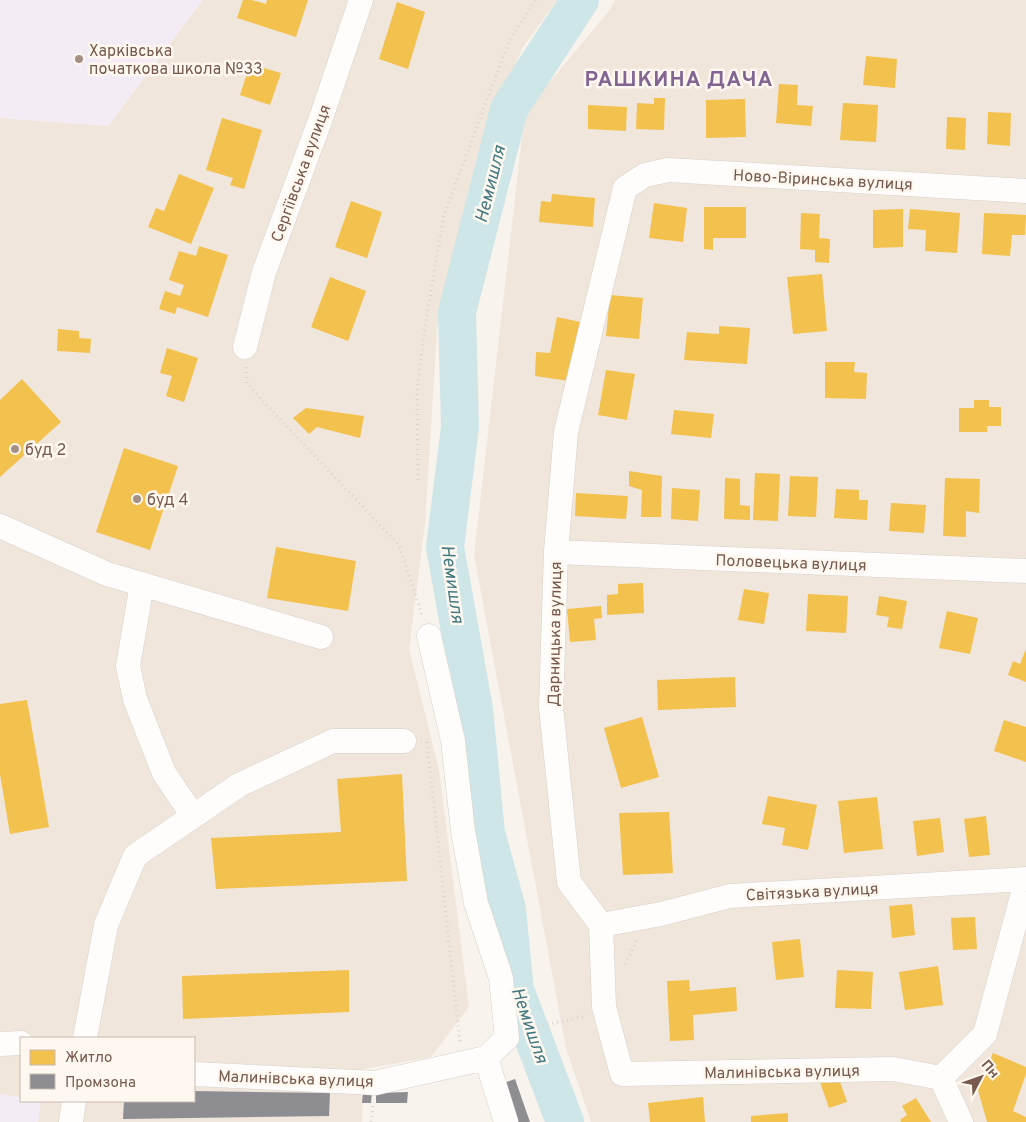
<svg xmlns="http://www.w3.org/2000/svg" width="1026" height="1122" viewBox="0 0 1026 1122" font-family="Overpass,sans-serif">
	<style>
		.residential { fill: #f1e6db; fill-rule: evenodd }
		.education { fill: #f4ecf4 }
		.homes { fill: #f2c14e }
		.industry { fill: #8d8d92 }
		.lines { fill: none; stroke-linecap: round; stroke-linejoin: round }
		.river { stroke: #cfe6e8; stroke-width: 38 }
		.minor-casing { stroke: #d7d0ca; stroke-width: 25 }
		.path { stroke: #dad3d0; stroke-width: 3; stroke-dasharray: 1 4; stroke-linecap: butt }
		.minor { stroke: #fefdfc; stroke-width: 24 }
		.poi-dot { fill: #a49085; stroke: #fff8f0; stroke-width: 2 }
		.labels { text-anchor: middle; stroke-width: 5; stroke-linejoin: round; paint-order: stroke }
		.poi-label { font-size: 16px; fill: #775a4d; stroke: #fff8f0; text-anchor: start }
		.street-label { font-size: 16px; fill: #775a4d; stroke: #fff8f0 }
		.water-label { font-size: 18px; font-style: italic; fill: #437a83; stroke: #fff8f0 }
		.district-label { font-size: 21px; font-weight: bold; letter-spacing: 1px; fill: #826592; stroke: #fff8f0 }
	</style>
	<rect width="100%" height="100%" fill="#f8f3ed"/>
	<path class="residential" d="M203,0H557L522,49L478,153L437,330L425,523L409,649L439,770L469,1007L431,1057L364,1069L362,1122H0V118L108,126ZM21,1038H194V1101H21Z
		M615,0H1026V1122H591L566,1048L474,555L525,111L609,11Z"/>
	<path class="education" d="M0,0H203L108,126L0,118Z
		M0,1094L21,1097V1101H41L38,1122H0Z"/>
	<path class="homes" d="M243,0H252L266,4L267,0H308L296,37L237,18Z
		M397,2L425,12L408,69L379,59Z
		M866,56L897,59L895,88L863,85Z
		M250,64L281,73L270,105L240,95Z
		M779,84L798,85L797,105L813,106L811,126L776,123Z
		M654,98H665L664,130L636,129L637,103L654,104Z
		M745,99L746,137L706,138V100Z
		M843,103L878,105L876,142L840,140Z
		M588,105L627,107L626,131L588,129Z
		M988,112L1011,113L1010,146L987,144Z
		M947,117L966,118L965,150L946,149Z
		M222,118L262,130L244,189L230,185L233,178L206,170Z
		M179,174L214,188L191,244L148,227L156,208L164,211Z
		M552,194L595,198L593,227L539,222L541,201L551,202Z
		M351,201L382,212L367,258L335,247Z
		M654,203L687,208L683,242L649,238Z
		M704,207H746V238H713V250L704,249Z
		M903,209V247L873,248V210Z
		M910,209L960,213L957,253L925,251L926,230L908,229Z
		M801,213L820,214L819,238L830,239L829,263L815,262V250L800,249Z
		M984,213L1026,215L1025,235H1012L1010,256L982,254Z
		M199,246L228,255L208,317L177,307L175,314L159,309L165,291L180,296L184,285L169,280L179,251L196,256Z
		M822,274L827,331L793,334L787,277Z
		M330,277L366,291L348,341L311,327Z
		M610,295L643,298L639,339L606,336Z
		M557,317L581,322L569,381L535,376L536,352L550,353Z
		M719,326L750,328L747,364L684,360L687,332L719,334Z
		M58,329L79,331V338L91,339L90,353L57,351Z
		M167,348L198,358L184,402L166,396L172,376L160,373Z
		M825,362H855L854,372L867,373L866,399L825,398Z
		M606,370L635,374L627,420L598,415Z
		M22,379L61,422L0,477V400Z
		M974,400H989V407H1001V426H987V432H959V408H974Z
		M306,408L364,416L360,438L317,427L309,434L293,418Z
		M674,410L714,414L711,438L671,434Z
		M124,448L178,466L150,550L96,532Z
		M629,471L662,476L661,517H641L642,490L629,486Z
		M755,473L780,474L778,521L753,520Z
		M790,476L818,477L816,517L788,516Z
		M725,478L740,479V505L750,506V520L724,519Z
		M945,478L980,479L979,513L966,511V537L943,536Z
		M672,488L700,490L698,521L671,519Z
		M836,489L859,490V500H868L867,520L834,518Z
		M576,493L628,496L626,519L575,516Z
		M891,503L926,505L924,533L889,531Z
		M276,547L356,561L348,611L267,598Z
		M643,583L644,613L607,615V595L618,594V584Z
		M744,589L769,593L764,624L738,620Z
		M808,594L848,596L846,633L806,631Z
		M879,596L907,601L902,629L887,627L889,617L876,615Z
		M601,606L602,618L594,619L596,640L570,642L567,609Z
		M947,611L978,618L970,654L939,648Z
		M1026,649V682L1008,675L1013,661L1020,664Z
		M735,677L736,707L658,710L657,680Z
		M27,700L49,827L10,834L0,774V704Z
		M642,717L659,777L621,788L604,728Z
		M1004,720L1026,727V762L994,751Z
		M402,774L407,881L216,889L211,838L341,832L337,779Z
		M768,796L817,805L808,850L782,845L785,828L762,824Z
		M877,797L883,849L844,853L838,801Z
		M669,812L673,873L623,875L619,813Z
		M986,816L990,855L969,857L964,819Z
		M940,818L944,852L917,856L913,821Z
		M912,904L915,935L892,938L889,906Z
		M975,917L977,949L953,950L951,918Z
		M800,939L804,977L776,980L772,942Z
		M938,966L943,1005L905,1010L899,972Z
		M349,970V1012L183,1019L182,976Z
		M837,970L873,972L871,1009L835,1008Z
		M689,980L690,991L736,987L737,1011L693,1015L694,1040L670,1041L667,981Z
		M993,1053L1026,1067V1074L1013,1111L1026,1117V1122H987L978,1090Z
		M838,1076L847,1102L829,1108L820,1082Z
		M703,1097L705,1122H650L648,1103Z
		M916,1098L931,1122H901L900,1120L907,1115L902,1106Z
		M788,1113V1122H751V1116Z"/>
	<path class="industry" d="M515,1079L530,1122H510L498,1085Z
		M194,1091L330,1093L329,1116L123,1119L124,1101H194Z
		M363,1092H372L371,1103H362Z
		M408,1092L407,1103H376V1093Z"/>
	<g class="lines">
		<path class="river" d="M565,1122L515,990L507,909L486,833L474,709L445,547L460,427L457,312L509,109L580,0"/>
		<defs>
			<path id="minor" d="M245,347L264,272L321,118L361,0
				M0,526L107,574L321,637
				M556,552L1026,571
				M142,584L128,666L135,699L164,773L193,816
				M601,925L661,914L730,896L1026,879
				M85,1038L106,925L135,856L239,785L333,741H404
				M0,1044L21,1043
				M486,1058L506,1122
				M194,1074L375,1083L486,1058L507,1038L501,978L476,903L463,831L453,741L429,636
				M941,1078L893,1069L622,1074L604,1007L601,925L569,882L551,707L556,552L566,432L625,188L645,175L668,170L1026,191
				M941,1078L985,1034L1026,882
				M941,1078L961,1122
				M71,1122L74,1101"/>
		</defs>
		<use href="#minor" class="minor-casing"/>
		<path class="path" d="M246,367L247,383L262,400L399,545L422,615
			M418,480L417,392L424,333L444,215L509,41L536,0
			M427,742L460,1042
			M625,964L637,940
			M528,1029L585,1016
			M371,1122L373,1105"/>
		<use href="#minor" class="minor"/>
	</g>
	<g class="poi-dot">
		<circle cx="79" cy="59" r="5"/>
		<circle cx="15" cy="449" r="5"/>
		<circle cx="137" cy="499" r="5"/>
	</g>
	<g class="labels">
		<g class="poi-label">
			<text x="89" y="56">Харківська<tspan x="89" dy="18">початкова школа №33</tspan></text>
			<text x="25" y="455">буд 2</text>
			<text x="147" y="505">буд 4</text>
		</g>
		<g class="street-label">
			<text transform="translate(300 173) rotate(-70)" y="6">Сергіївська вулиця</text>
			<text transform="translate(823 179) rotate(3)" y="6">Ново-Віринська вулиця</text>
			<text transform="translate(791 562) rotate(2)" y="6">Половецька вулиця</text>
			<text transform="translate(554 634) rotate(-89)" y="6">Дарницька вулиця</text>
			<text transform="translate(812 891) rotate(-3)" y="6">Світязька вулиця</text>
			<text transform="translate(782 1071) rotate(-1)" y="6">Малинівська вулиця</text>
			<text transform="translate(296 1078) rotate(2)" y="6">Малинівська вулиця</text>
		</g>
		<g class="water-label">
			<text transform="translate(490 184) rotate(-76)" y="6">Немишля</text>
			<text transform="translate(453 584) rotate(82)" y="6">Немишля</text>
			<text transform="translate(530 1025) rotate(71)" y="6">Немишля</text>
		</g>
		<g class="district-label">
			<text x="679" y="86">РАШКИНА ДАЧА</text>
		</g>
	</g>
	<rect x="20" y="1037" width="175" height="65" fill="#fff8f0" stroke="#c9b9af"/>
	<rect x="30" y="1050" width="25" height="15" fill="#f2c14e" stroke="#c9b9af"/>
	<text x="65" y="1062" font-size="15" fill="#775a4d">Житло</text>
	<rect x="30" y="1074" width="25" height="15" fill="#8d8d92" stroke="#c9b9af"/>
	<text x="65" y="1087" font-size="15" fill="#775a4d">Промзона</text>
	<g transform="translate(981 1077) rotate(49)" stroke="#fff8f0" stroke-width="4" paint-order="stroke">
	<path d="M0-4L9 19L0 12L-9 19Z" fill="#775a4d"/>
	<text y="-8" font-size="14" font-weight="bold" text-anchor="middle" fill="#775a4d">Пн</text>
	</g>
</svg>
